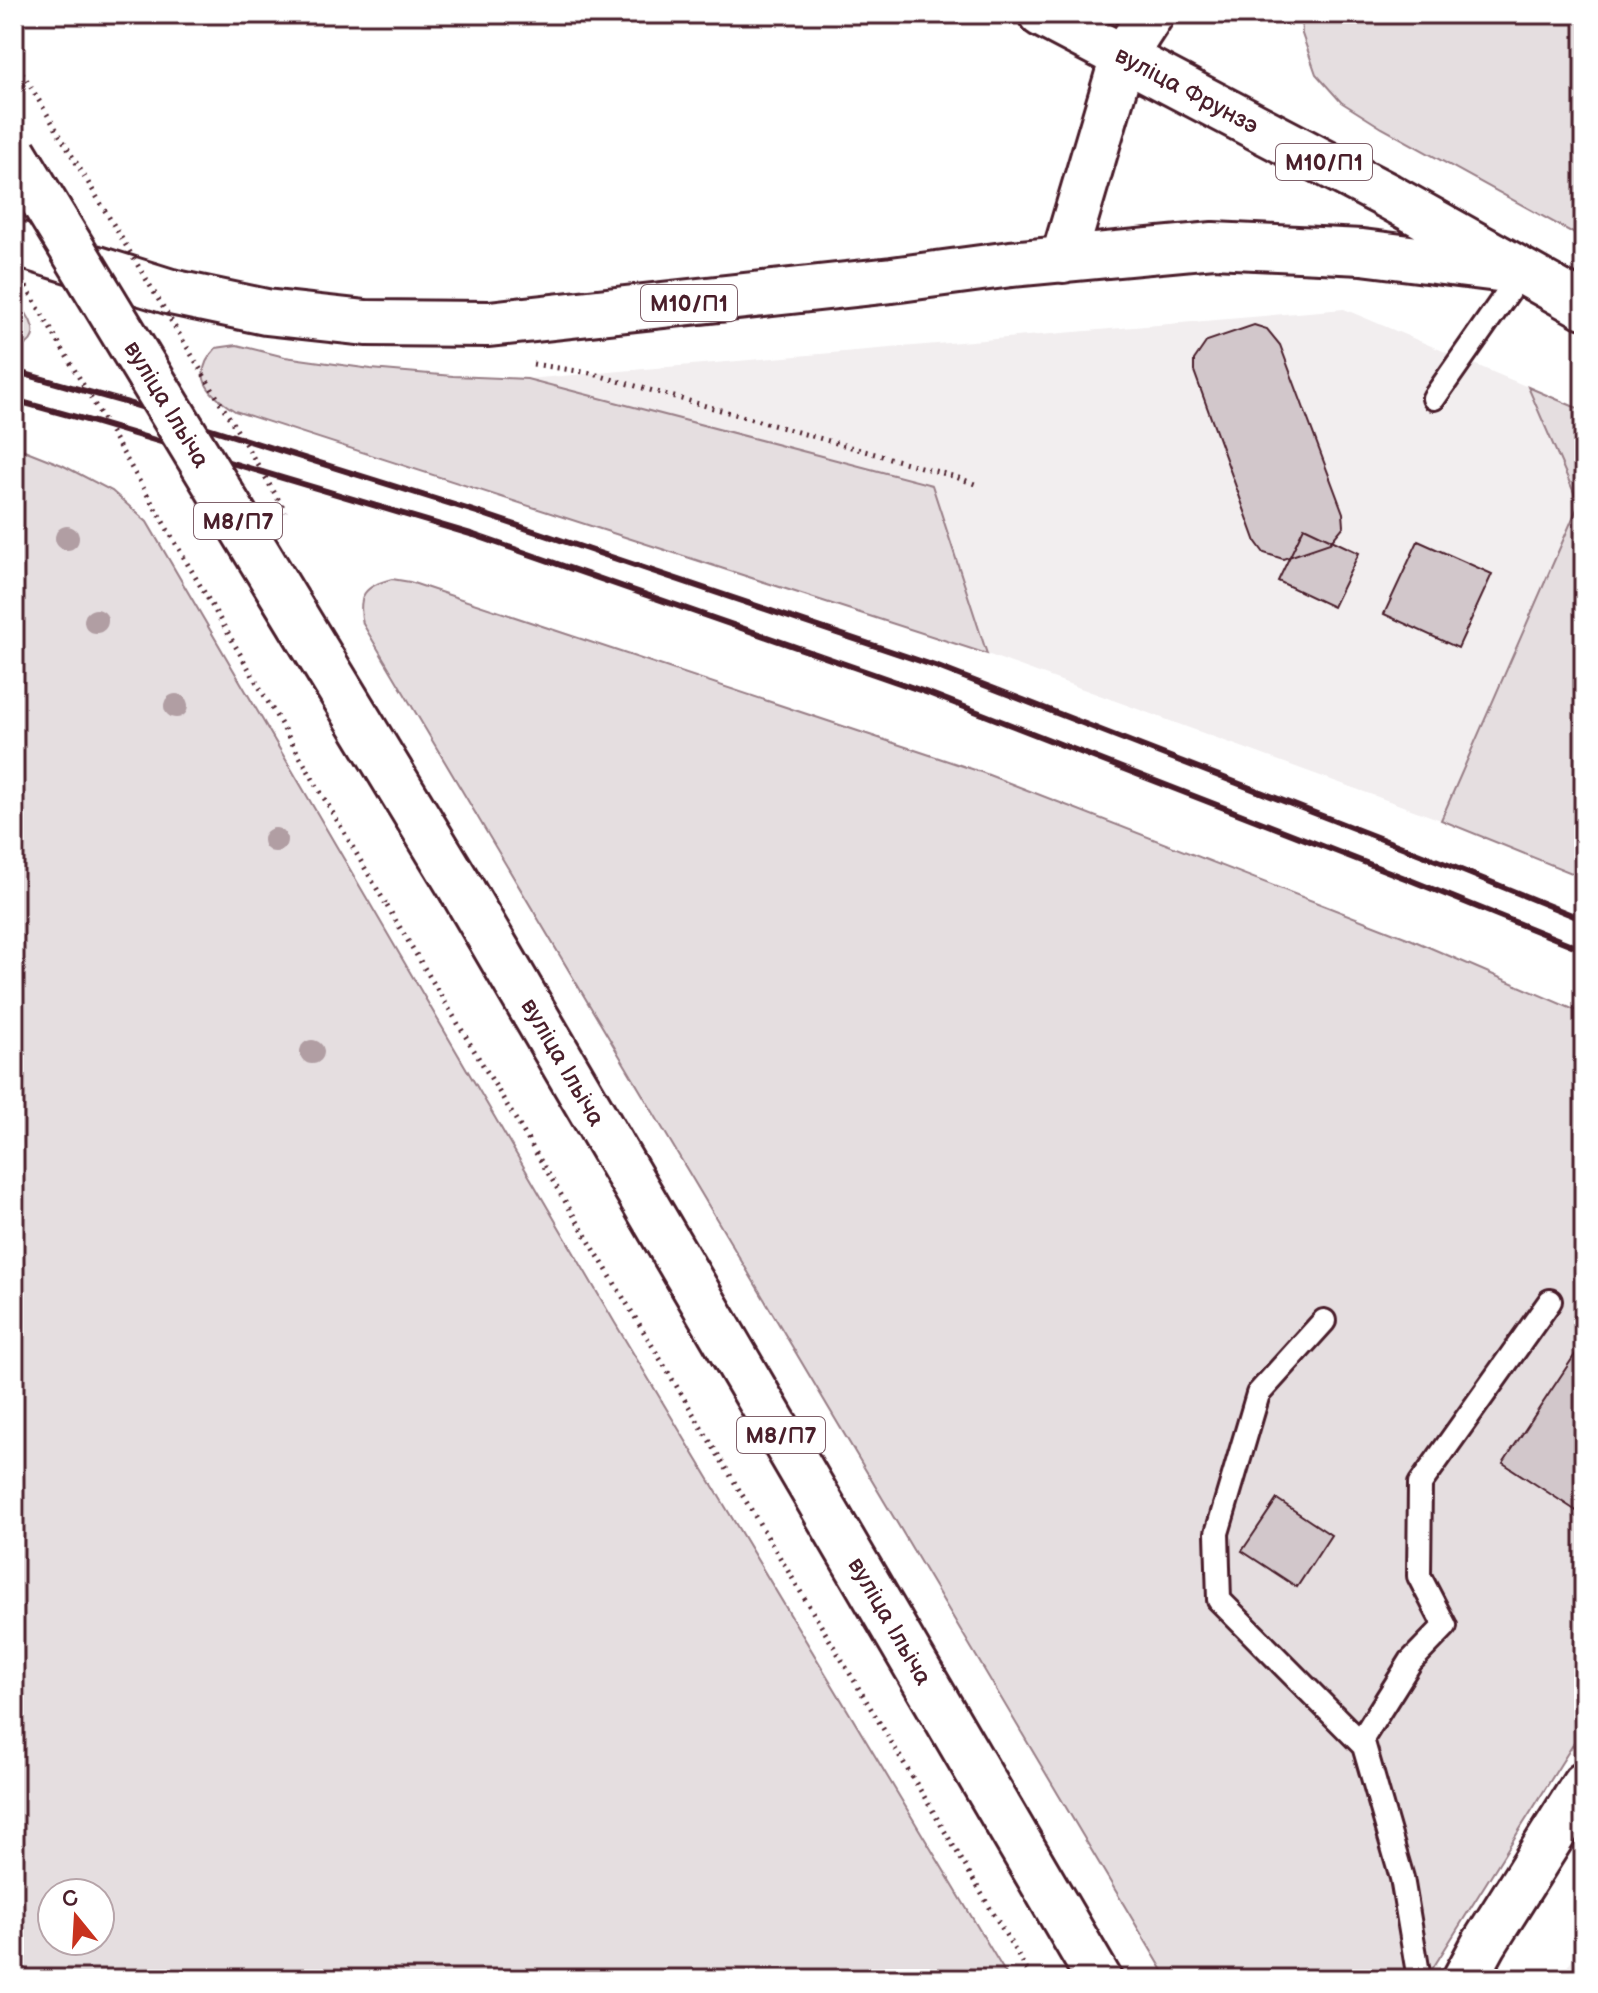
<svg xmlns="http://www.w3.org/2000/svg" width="1598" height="1993" viewBox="0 0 1598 1993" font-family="'Balsamiq Sans',sans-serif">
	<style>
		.built { fill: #f2eeef }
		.green { fill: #e5dee0; stroke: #987e86; stroke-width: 2; fill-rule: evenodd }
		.building { fill: #d2c7cb; stroke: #4a1f2b; stroke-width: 2 }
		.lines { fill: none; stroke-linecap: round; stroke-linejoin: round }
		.service-casing { stroke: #4a1f2b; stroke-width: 28 }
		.minor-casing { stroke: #4a1f2b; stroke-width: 50 }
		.primary-casing { stroke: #4a1f2b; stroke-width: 50 }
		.path { stroke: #4a1f2b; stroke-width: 5; stroke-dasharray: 2 6; stroke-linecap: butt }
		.service { stroke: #fff; stroke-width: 22 }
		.minor { stroke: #fff; stroke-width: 44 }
		.primary { stroke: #fff; stroke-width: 44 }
		.rail { stroke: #4a1f2b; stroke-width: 6 }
		.primary-bridge-casing { stroke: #4a1f2b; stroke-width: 50; stroke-linecap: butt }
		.path-bridge { stroke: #4a1f2b; stroke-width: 5; stroke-dasharray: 2 6; stroke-linecap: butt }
		.primary-bridge { stroke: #fff; stroke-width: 44 }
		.tree { fill: #b19ea3 }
		.labels { text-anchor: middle; stroke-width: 6; stroke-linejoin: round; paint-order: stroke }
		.shield { fill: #fff; stroke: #80626b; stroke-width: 2 }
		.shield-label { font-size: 22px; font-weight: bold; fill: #4a1f2b }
		.street-label { font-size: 24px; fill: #4a1f2b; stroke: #fff }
	</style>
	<rect width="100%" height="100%" fill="#fff"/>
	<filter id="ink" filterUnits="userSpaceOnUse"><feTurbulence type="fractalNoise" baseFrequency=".0125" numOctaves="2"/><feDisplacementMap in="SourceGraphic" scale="16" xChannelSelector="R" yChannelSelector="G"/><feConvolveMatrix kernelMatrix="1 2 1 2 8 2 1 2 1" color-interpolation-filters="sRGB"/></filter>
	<g filter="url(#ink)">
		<path class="built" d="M1344,309L1528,387L1579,504L1441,820L987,654L932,485L527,379Z
			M1584,1941V1979H1559Z"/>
		<path class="green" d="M1301,14H1584V239L1382,128L1341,102L1316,74L1302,34Z
			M14,299C30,315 48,342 14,349Z
			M237,345L285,357L371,369L453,376L527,379L932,485L987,654L235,411C208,394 190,376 216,348Z
			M1528,387L1584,411V878L1441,820L1579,504Z
			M14,446L62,465L112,491L147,522L615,1323L1009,1979H14ZM100,1893V1941H52V1893Z
			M392,579L410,582L981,772L1410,939L1584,1014V1727L1426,1979H1168L363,624C357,595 364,586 392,579Z"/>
		<path class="building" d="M1254,325L1267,329L1280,345L1343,513L1344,526L1330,543L1283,559L1264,553L1256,542L1194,371V360L1207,341Z
			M1304,527L1359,553L1333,607L1278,581Z
			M1418,541L1492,574L1458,648L1384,614Z
			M1584,1341V1516L1503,1463Z
			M1277,1499L1331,1535L1297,1587L1242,1551Z"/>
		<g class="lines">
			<defs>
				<path id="service" d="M1434,398L1522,272
					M1324,1321L1258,1394L1217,1533L1219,1600L1364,1746
					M1419,1979L1402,1878L1362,1739L1411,1661L1445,1626L1419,1576L1420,1484L1550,1301"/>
				<path id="minor" d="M1123,57L1151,14"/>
				<path id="primary" d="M1041,14L1388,196L1584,306
					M14,243L171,292L266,312L366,323L489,324L892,280L1011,264L1213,245L1362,252L1522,272
					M1063,260L1123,57
					M462,890L1099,1979
					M1465,1979L1484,1944L1584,1785"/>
			</defs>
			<use href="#service" class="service-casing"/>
			<use href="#minor" class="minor-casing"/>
			<use href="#primary" class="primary-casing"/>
			<path class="path" d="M533,364L590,373L956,477L980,486
				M387,906L934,1813L1032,1979"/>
			<use href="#service" class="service"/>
			<use href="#minor" class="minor"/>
			<use href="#primary" class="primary"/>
			<path class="rail" d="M14,371L128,403L480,513L938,667L1451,866L1584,920
				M14,400L94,422L474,535L931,694L1410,880L1584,950"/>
			<defs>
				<path id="primary-bridge" d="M14,153L462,890"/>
			</defs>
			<use href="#primary-bridge" class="primary-bridge-casing"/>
			<path class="path-bridge" d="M14,59L286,512
				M14,266L387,906"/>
			<use href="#primary-bridge" class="primary-bridge"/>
		</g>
		<g class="tree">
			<circle cx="67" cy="538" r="12"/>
			<circle cx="96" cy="621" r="12"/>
			<circle cx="176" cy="706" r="12"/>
			<circle cx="275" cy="840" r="12"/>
			<circle cx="312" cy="1052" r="12"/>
		</g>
	</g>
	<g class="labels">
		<g class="shield">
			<rect x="1276" y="144" width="96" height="36" rx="6"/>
			<rect x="641" y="285" width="96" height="36" rx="6"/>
			<rect x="194" y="503" width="88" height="36" rx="6"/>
			<rect x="737" y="1417" width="88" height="36" rx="6"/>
		</g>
		<g class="shield-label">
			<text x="1324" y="170">М10/П1</text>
			<text x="689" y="311">М10/П1</text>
			<text x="238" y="529">М8/П7</text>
			<text x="781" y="1443">М8/П7</text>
		</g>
		<g class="street-label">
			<text transform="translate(1187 90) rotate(28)" y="8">вуліца Фрунзэ</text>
			<text transform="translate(167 404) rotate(59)" y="8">вуліца Ільіча</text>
			<text transform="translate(563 1062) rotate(60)" y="8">вуліца Ільіча</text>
			<text transform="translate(890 1621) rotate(60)" y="8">вуліца Ільіча</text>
		</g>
	</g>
	<rect width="1598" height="1993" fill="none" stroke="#fff" stroke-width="48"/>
	<rect x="24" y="24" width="1550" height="1945" fill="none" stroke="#4a1f2b" stroke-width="3" filter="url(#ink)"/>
	<g transform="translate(76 1917) rotate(342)"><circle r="38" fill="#ffffff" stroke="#b7a5aa" stroke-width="2"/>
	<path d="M0-6L14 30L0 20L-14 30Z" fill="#c8321e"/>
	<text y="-12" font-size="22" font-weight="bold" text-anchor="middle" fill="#4a1f2b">С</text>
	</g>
</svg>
